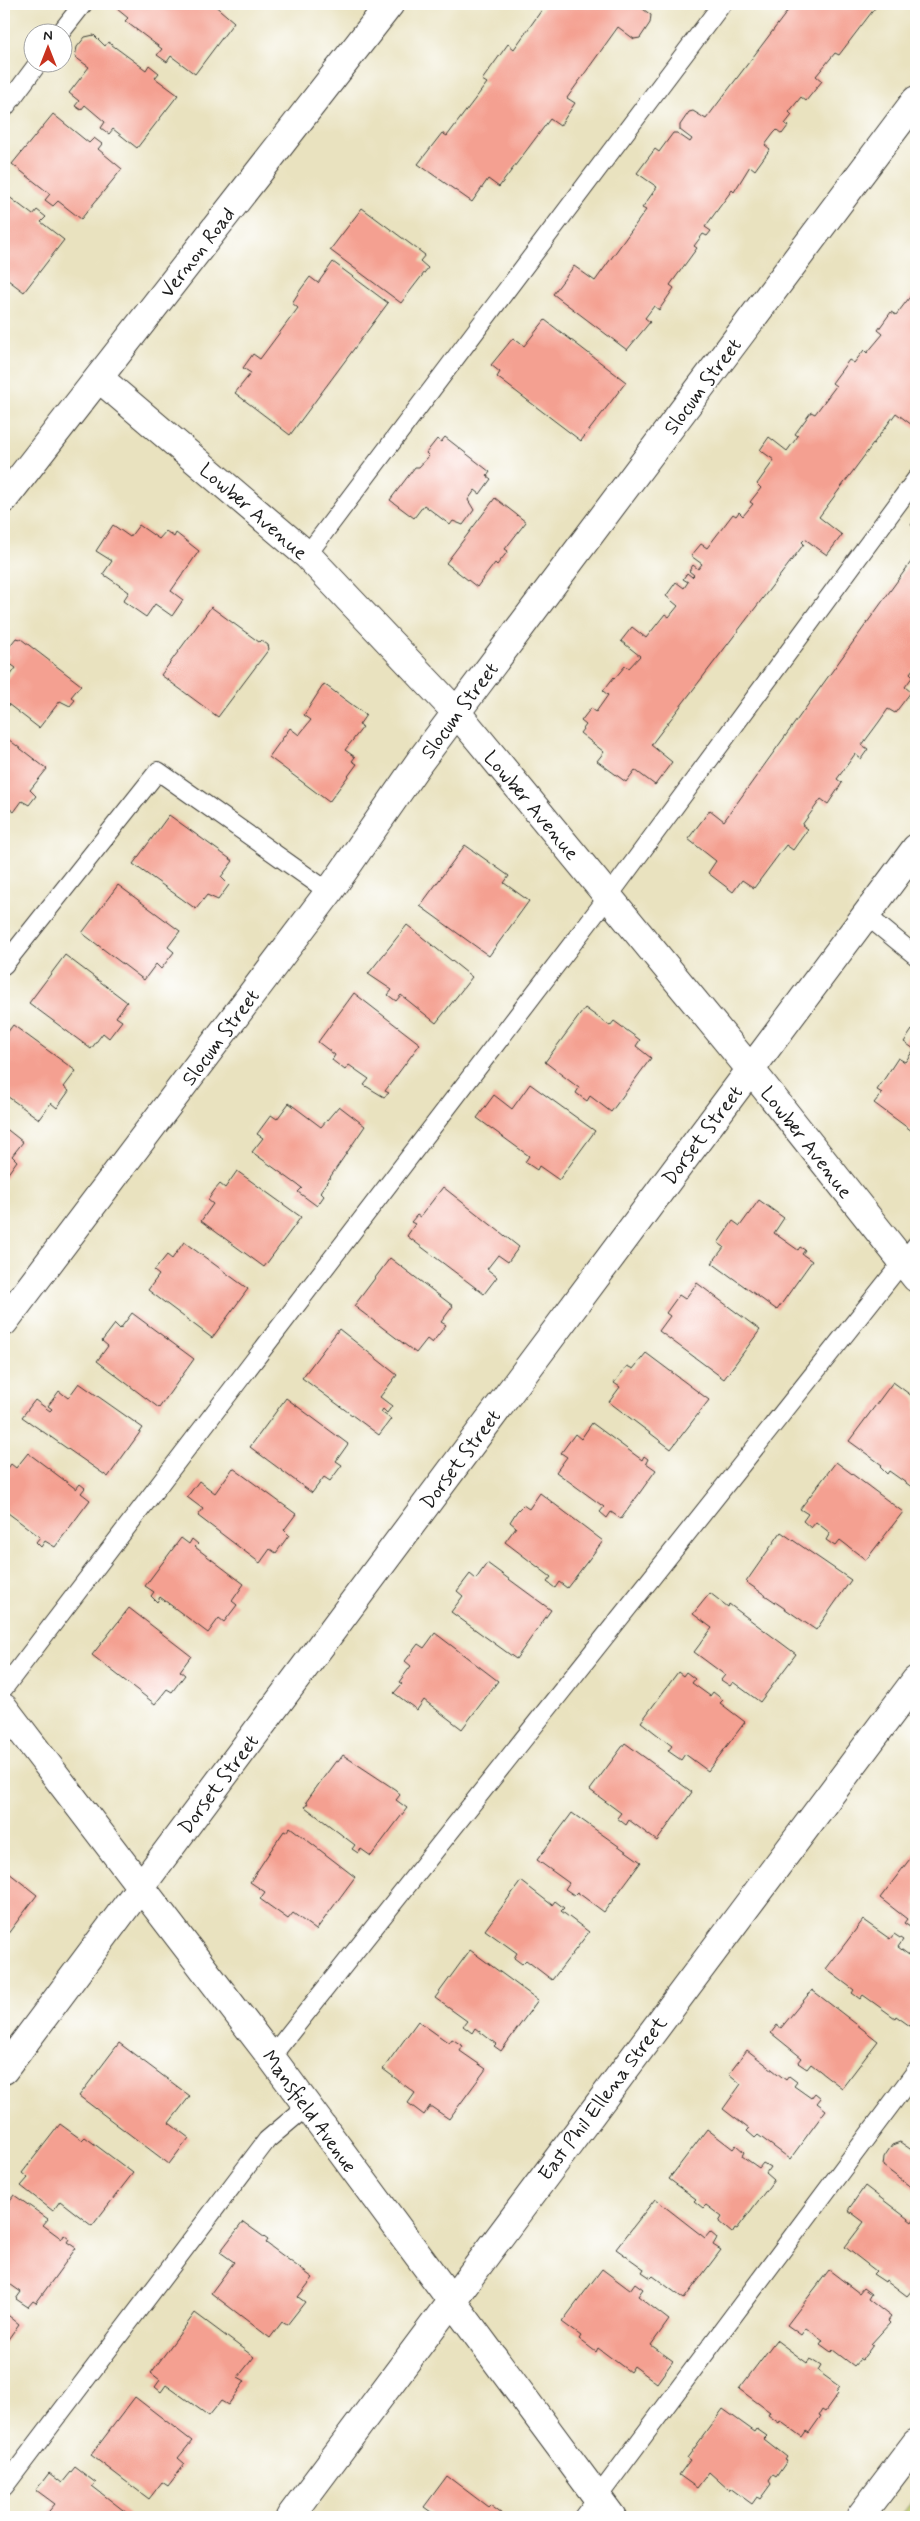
<svg xmlns="http://www.w3.org/2000/svg" width="920" height="2521" viewBox="0 0 920 2521" font-family="Mynerve,sans-serif">
	<style>
		.green { fill: #bcc96b; stroke: #6c7244 }
		.building { fill: #f4a091 }
		.lines { fill: none; stroke-linecap: round; stroke-linejoin: round }
		.lane-casing { stroke: #3b3a34; stroke-width: 20 }
		.street-casing { stroke: #3b3a34; stroke-width: 30 }
		.lane { stroke: #fff; stroke-width: 18 }
		.street { stroke: #fff; stroke-width: 28 }
		.labels { text-anchor: middle; stroke-width: 4; stroke-linejoin: round; paint-order: stroke }
		.street-label { font-size: 20px; fill: #1c1c1c; stroke: #fff }
	</style>
	<rect width="100%" height="100%" fill="#fff"/>
	<filter id="ink" filterUnits="userSpaceOnUse"><feTurbulence type="fractalNoise" baseFrequency=".02" numOctaves="2"/><feDisplacementMap in="SourceGraphic" scale="10" xChannelSelector="R" yChannelSelector="G"/><feConvolveMatrix kernelMatrix="1 2 1 2 8 2 1 2 1" color-interpolation-filters="sRGB"/></filter>
	<filter id="wash" filterUnits="userSpaceOnUse"><feTurbulence type="fractalNoise" baseFrequency=".0096" numOctaves="4" result="noise"/><feDisplacementMap in="SourceGraphic" scale="20" xChannelSelector="R" yChannelSelector="G"/><feGaussianBlur stdDeviation="1.12" result="paint"/><feColorMatrix in="noise" values="0 0 0 0 0 0 0 0 0 0 0 0 0 0 0 0 0 1.4 0 .05"/><feComposite in="paint" operator="in"/></filter>
	<g filter="url(#wash)">
		<rect width="100%" height="100%" fill="#e9e2bf"/>
		<path class="green" d="M916,2495V2517H899Z"/>
		<g id="blocks">
			<path class="building" d="M117,4H213L234,22L195,74L171,56L167,62L157,55L162,49L125,21L128,18L117,9Z
				M546,4H636L651,15L650,23L640,38L634,39L618,27L567,98L575,103L560,126L550,119L499,187L488,179L472,202L418,164L442,133L447,136L487,83L482,80L508,44L514,49Z
				M793,4L797,7L800,4H878L839,55L835,53L816,76L822,81L806,101L801,97L789,112L792,115L785,124L788,126L782,134L777,130L774,133L765,145L770,149L755,170L750,166L734,192L732,190L705,227L711,231L707,236L703,234L694,246L697,248L670,285L674,288L659,310L654,306L645,318L650,322L627,350L553,294L574,266L595,281L646,210L642,208L657,187L637,173L655,149L659,152L673,133H677L690,142L692,139L680,130V125L689,112L693,111L706,119Z
				M94,35L105,46L108,42L146,70L149,65L159,73L155,78L178,95L137,148L113,129L109,134L101,128L105,122L85,105L81,110L75,106L79,101L69,93L89,67L75,57L77,47L85,37Z
				M53,114L89,143L94,138L102,144L98,149L122,169L81,219L58,201L53,206L45,200L50,194L12,164Z
				M4,193L33,215L37,210L46,217L41,222L64,240L24,292L4,277Z
				M362,208L425,255L420,261L428,268L401,303L330,250Z
				M333,262L388,303L290,435L235,393L251,373L243,368L253,354L260,359L298,308L292,303L301,289L310,277L318,283Z
				M916,289V428L896,413L819,517L842,535L827,555L805,539L802,542L804,544L651,745L672,762L655,785L635,770L626,782L597,761L604,752L580,733L586,725L581,721L591,708L596,712L608,695L603,691L614,677L615,678L625,666L629,668L640,656L621,641L632,627L646,638L665,614L669,617L678,606L666,596L676,582L684,588L688,582L683,579L687,573L692,577L694,575L689,571L693,565L698,569L702,564L691,556L701,544L707,548L733,514L736,516L739,512L743,516L753,504L750,502L761,488L757,484L774,460L760,450L769,437L787,451L798,436L795,434L811,412L815,414L836,386L832,383L849,360L854,363L864,350L867,353L883,334L878,330L891,312L896,315Z
				M545,320L626,382L581,441L497,377L500,372L491,365L513,338L524,346Z
				M445,437L490,472L487,476L491,479L480,494L475,490L468,500L474,510L463,525L453,521L450,525L424,505L414,518L390,500L415,467H419L429,456L426,453L437,439L441,442Z
				M495,498L526,522L505,549L508,551L497,565L495,563L477,587L446,563Z
				M916,518V529L911,525Z
				M113,525L130,537L139,525L159,539L166,531L174,537L176,533L199,551L171,591L183,600L172,616L155,604L146,617L123,601L129,592L103,574L112,561L96,551Z
				M916,555V665L910,673L913,676L905,687L911,692L895,713L888,709L879,722L862,745L868,749L861,759L855,754L845,768L837,779L842,783L828,804L821,799L802,825L808,829L793,850L786,845L754,888L742,880L733,892L708,873L716,861L688,839L710,810L724,821Z
				M211,607L259,642L261,640L268,645L269,649L218,717L161,675Z
				M16,638L21,639L81,685L71,697L75,700L70,706L60,701L39,728L4,701V684L16,668L6,661L9,656L5,652Z
				M324,684L366,715L359,725L363,727L345,750L355,757L352,761L357,764L329,802L269,757L290,728L299,735L311,720L304,715Z
				M4,736L47,769L30,790L36,796L29,805L22,801L14,812L9,808L5,813Z
				M169,815L233,861L221,877L229,885L218,900L207,895L196,909L133,864Z
				M465,845L509,876L504,883L529,901L489,956L420,906Z
				M118,885L180,931L168,947L174,952L161,969L156,964L144,980L82,933Z
				M407,925L472,977L436,1023L401,995L396,1001L388,995L392,990L368,974Z
				M65,955L127,1002L116,1017L122,1021L109,1038L103,1033L91,1049L29,1003Z
				M354,993L420,1044L385,1091L389,1093L384,1097L364,1085L369,1079L349,1065L345,1070L332,1060L335,1055L318,1042Z
				M585,1008L610,1026L614,1021L640,1040L636,1046L651,1058L611,1112L590,1096L587,1101L576,1093L579,1088L545,1062Z
				M13,1025L76,1071L64,1087L69,1091L57,1108L51,1103L39,1119L4,1094V1037Z
				M912,1030L916,1033V1134L874,1103L882,1093L877,1090L898,1058L905,1062L913,1051L914,1049L904,1042Z
				M530,1084L595,1131L559,1180L539,1166L537,1170L525,1162L529,1156L477,1118L494,1095L512,1109Z
				M289,1103L321,1127L339,1106L365,1126L320,1192L324,1196L317,1206L298,1192L302,1188L252,1152L263,1138L257,1134L271,1115L277,1119Z
				M4,1127L23,1142L12,1156L17,1161L4,1179Z
				M237,1171L301,1217L264,1267L201,1221L213,1204L208,1200L214,1191L220,1184L225,1188Z
				M443,1187L519,1247L508,1262L498,1255L487,1269L497,1277L484,1294L407,1236L415,1224L411,1222L417,1215L420,1217Z
				M759,1200L784,1218L774,1233L798,1250L800,1247L805,1250L802,1254L812,1261L777,1310L712,1263L724,1247L718,1243L733,1221L740,1226Z
				M184,1242L248,1289L212,1338L148,1290L159,1275L154,1271L167,1255L172,1259Z
				M390,1258L453,1306L441,1322L446,1325L432,1343L427,1339L416,1353L354,1306Z
				M697,1283L760,1330L724,1379L659,1331L670,1316L666,1313L679,1295L685,1299Z
				M132,1313L194,1359L159,1408L97,1361L108,1346L102,1341L115,1324L120,1329Z
				M339,1329L397,1375L380,1397L392,1406L387,1413L383,1409L381,1412L391,1419L379,1435L302,1378Z
				M646,1353L709,1400L671,1449L609,1402L620,1387L614,1383L627,1366L633,1369Z
				M893,1382L916,1399V1490L889,1471L887,1474L880,1467L882,1465L849,1441Z
				M79,1383L143,1428L108,1477L22,1417L35,1400L50,1411L52,1409L48,1406L59,1391L68,1398Z
				M286,1398L348,1444L336,1461L342,1465L330,1481L324,1477L312,1493L250,1447Z
				M592,1423L642,1460L644,1456L648,1459L646,1463L656,1470L621,1519L611,1512L607,1518L600,1512L604,1507L556,1472L567,1457L561,1453L575,1434L581,1439Z
				M28,1453L76,1489L80,1484L85,1488L81,1493L90,1500L55,1547L45,1541L41,1547L36,1542L40,1537L4,1510V1474L11,1464L16,1468Z
				M836,1462L903,1512L866,1560L840,1540L835,1546L826,1540L830,1533L816,1522L811,1528L803,1521L808,1514L800,1509Z
				M233,1468L296,1514L284,1530L289,1535L276,1553L270,1549L260,1563L198,1516L203,1509L187,1497L199,1481L215,1493Z
				M540,1493L603,1541L567,1588L559,1582L555,1588L547,1582L551,1577L505,1542L516,1527L510,1522L517,1511L523,1505L529,1509Z
				M781,1532L851,1580L816,1630L746,1582Z
				M181,1538L189,1544L192,1539L198,1544L195,1547L244,1584L232,1601L237,1605L224,1622L219,1618L208,1633L160,1597L157,1602L151,1596L154,1592L145,1586Z
				M487,1563L551,1610L516,1659L451,1612L463,1596L457,1591L470,1574L476,1579Z
				M710,1593L728,1607L729,1604L796,1654L760,1702L733,1682L730,1686L721,1680L725,1675L694,1652L712,1628L693,1614Z
				M129,1608L191,1656L180,1671L185,1675L178,1684L172,1692L167,1689L155,1704L92,1655Z
				M435,1633L498,1681L462,1729L424,1700L417,1710L394,1693L402,1684L399,1682L411,1666L405,1661L418,1644L424,1648Z
				M678,1672L683,1676L686,1672L695,1679L692,1683L710,1696L713,1692L723,1700L720,1703L745,1722L708,1771L685,1754L681,1760L668,1751L672,1746L641,1722Z
				M625,1743L692,1792L657,1841L629,1820L626,1825L617,1818L621,1813L590,1790Z
				M343,1755L396,1790L400,1795L396,1800L407,1808L371,1856L361,1849L358,1853L352,1849L355,1845L305,1807L308,1803L306,1802L321,1781L336,1761L338,1762Z
				M572,1813L641,1862L604,1912L577,1892L574,1895L565,1889L569,1883L537,1860Z
				M290,1827L355,1877L316,1930L293,1913L288,1919L260,1899L265,1892L250,1882L271,1850L284,1831L286,1832Z
				M916,1851V1925L913,1929L904,1923L907,1919L880,1898Z
				M4,1869L37,1895L4,1939Z
				M521,1881L552,1905L555,1901L564,1908L561,1911L589,1932L552,1980L526,1960L522,1964L514,1958L517,1953L485,1930Z
				M863,1920L890,1939L894,1934L903,1940L898,1947L916,1960V1990L913,1994L916,1996V2026H910L896,2016L895,2018L863,1995L860,1999L852,1993L854,1990L826,1969Z
				M470,1950L538,2000L501,2051L494,2046L496,2044L475,2028L472,2033L463,2026L467,2021L435,1998Z
				M812,1990L878,2041L842,2088L811,2064L807,2069L798,2063L802,2058L771,2033L777,2025L781,2028Z
				M418,2021L449,2043L452,2039L463,2046L460,2051L486,2069L449,2119L430,2106L424,2115L408,2103L415,2093L383,2069Z
				M119,2043L190,2096L169,2123L189,2138L169,2164L79,2096Z
				M747,2050L786,2080L789,2076L797,2082L794,2086L811,2098L815,2093L821,2098L817,2103L826,2110L790,2159L758,2135L755,2138L747,2131L749,2129L723,2109L741,2084L729,2074Z
				M60,2124L82,2140L85,2137L133,2173L92,2226L60,2201L53,2211L21,2186L28,2178L22,2173Z
				M707,2129L733,2149L736,2145L744,2152L742,2156L759,2168L763,2163L770,2167L766,2173L774,2180L737,2229L735,2228L732,2233L719,2222L722,2217L706,2205L703,2208L694,2201L696,2199L669,2179Z
				M900,2142L916,2153V2191L883,2166L884,2157L892,2145Z
				M865,2186L912,2222L916,2216V2289L915,2290L913,2289L907,2296L886,2280L885,2282L873,2274L876,2271L845,2247L864,2222L848,2210Z
				M14,2195L48,2219L43,2225L62,2239L64,2235L69,2239L67,2242L76,2248L36,2303L33,2301L28,2307L16,2299L21,2292L4,2280V2202L7,2204Z
				M655,2199L705,2238L710,2232L717,2238L713,2245L721,2250L684,2299L653,2276L651,2278L642,2272L644,2269L616,2249Z
				M243,2222L268,2240L266,2243L313,2278L298,2297L305,2302L287,2325L282,2322L270,2338L211,2293L234,2262L220,2252Z
				M602,2269L630,2290L635,2283L643,2289L638,2296L669,2320L651,2345L673,2361L657,2383L634,2366L630,2372L598,2348L596,2352L579,2339L581,2336L562,2322Z
				M829,2270L859,2293L863,2288L871,2294L868,2299L891,2317L888,2321L890,2323L871,2344L873,2345L862,2360L860,2359L854,2366L833,2350L831,2352L820,2344L823,2340L806,2328L801,2335L787,2325Z
				M4,2312L19,2324L4,2345Z
				M195,2313L254,2357L238,2377L245,2381L228,2405L221,2401L209,2416L166,2385L161,2392L155,2387L160,2380L151,2373Z
				M776,2340L807,2363L810,2359L821,2366L818,2371L840,2387L836,2392L838,2394L825,2412L822,2410L819,2415L821,2416L809,2433L806,2431L802,2437L780,2421L779,2423L768,2415L770,2412L739,2389Z
				M135,2397L192,2441L178,2458L185,2464L168,2486L162,2482L149,2499L91,2455Z
				M723,2409L755,2432L757,2429L767,2436L764,2439L787,2457L785,2460L787,2461L776,2477L773,2475L769,2481L771,2484L760,2499L757,2497L752,2504L730,2488L729,2490L709,2472L697,2488L679,2475L690,2460L687,2458Z
				M75,2467L96,2483L92,2486L132,2517H44L55,2504L36,2490L49,2473L62,2483Z
				M447,2476L488,2507L490,2505L506,2517H438L424,2507Z"/>
		</g>
	</g>
	<g filter="url(#ink)">
		<use href="#blocks" fill-opacity="0" stroke="#3b3a34" stroke-width="1"/>
		<g class="lines">
			<defs>
				<path id="lane" d="M61,32L83,4
					M4,109L39,62
					M307,555L722,4
					M866,915L916,956
					M4,965L158,771L329,892
					M4,1688L608,897L916,479
					M271,2057L916,1245
					M4,2487L267,2140L306,2107
					M583,2517L916,2071"/>
				<path id="street" d="M99,378L307,555L457,713L751,1070L916,1278
					M4,499L390,4
					M4,1322L329,892L420,761L916,100
					M4,1708L271,2057L612,2517
					M4,2070L916,848
					M290,2517L916,1680
					M860,2517L916,2443"/>
			</defs>
			<use href="#lane" class="lane-casing"/>
			<use href="#street" class="street-casing"/>
			<use href="#lane" class="lane"/>
			<use href="#street" class="street"/>
		</g>
	</g>
	<g class="labels">
		<g class="street-label">
			<text transform="translate(197 252) rotate(-52)" y="7">Vernon Road</text>
			<text transform="translate(702 386) rotate(-53)" y="7">Slocum Street</text>
			<text transform="translate(254 511) rotate(41)" y="7">Lowber Avenue</text>
			<text transform="translate(459 710) rotate(-53)" y="7">Slocum Street</text>
			<text transform="translate(532 805) rotate(50)" y="7">Lowber Avenue</text>
			<text transform="translate(220 1037) rotate(-53)" y="7">Slocum Street</text>
			<text transform="translate(702 1135) rotate(-53)" y="7">Dorset Street</text>
			<text transform="translate(807 1142) rotate(52)" y="7">Lowber Avenue</text>
			<text transform="translate(460 1459) rotate(-53)" y="7">Dorset Street</text>
			<text transform="translate(218 1784) rotate(-53)" y="7">Dorset Street</text>
			<text transform="translate(602 2098) rotate(-53)" y="7">East Phil Ellena Street</text>
			<text transform="translate(310 2111) rotate(54)" y="7">Mansfield Avenue</text>
		</g>
	</g>
	<rect width="920" height="2521" fill="none" stroke="#fff" stroke-width="20"/>
	<g transform="translate(48 48)"><circle r="24" fill="#ffffff" stroke="#a4a4a4"/>
	<path d="M0-4L9 19L0 12L-9 19Z" fill="#c8321e"/>
	<text y="-8" font-size="14" font-weight="bold" text-anchor="middle" fill="#1c1c1c">N</text>
	</g>
</svg>
